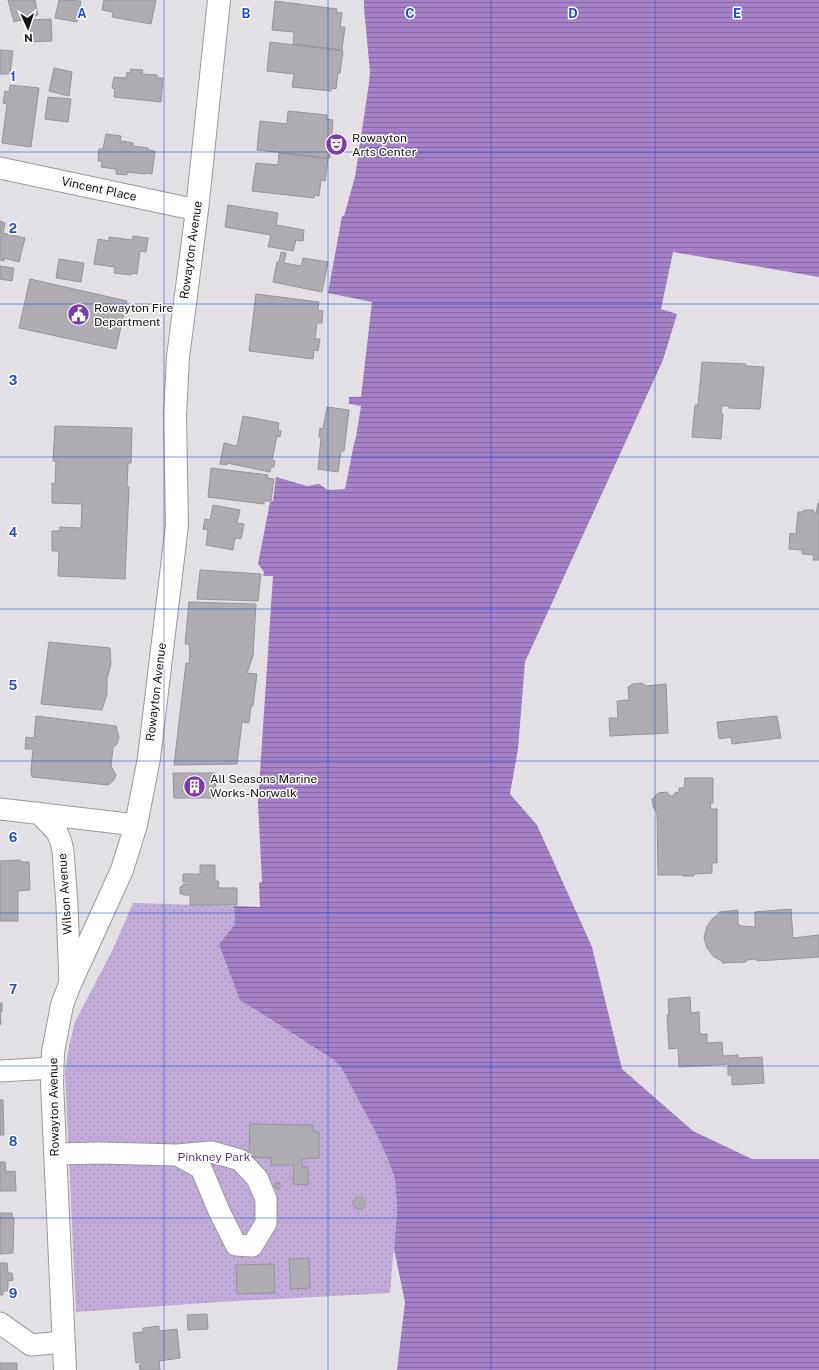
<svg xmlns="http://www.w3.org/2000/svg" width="819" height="1370" viewBox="0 0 819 1370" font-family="'Public Sans',sans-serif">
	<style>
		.park { fill: url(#park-dots) }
		.water { fill: url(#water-rules) }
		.building { fill: #aeacb1; stroke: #969498 }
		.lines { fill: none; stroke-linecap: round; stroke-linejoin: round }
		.minor-casing { stroke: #9a989c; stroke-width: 23 }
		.major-casing { stroke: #9a989c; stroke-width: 24 }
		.minor { stroke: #fff; stroke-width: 21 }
		.major { stroke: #fff; stroke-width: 22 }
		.grid { fill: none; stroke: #1d4ed8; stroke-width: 1; stroke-opacity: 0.55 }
		.labels { text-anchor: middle; stroke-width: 3; stroke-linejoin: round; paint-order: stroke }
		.poi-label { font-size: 12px; fill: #141314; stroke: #fff; text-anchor: start }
		.street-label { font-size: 12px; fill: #141314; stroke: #fff }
		.park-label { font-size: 12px; fill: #67398d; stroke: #fff }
		.grid-label { font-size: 13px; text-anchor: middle; font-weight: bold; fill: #1d4ed8; stroke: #fff; stroke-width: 3; stroke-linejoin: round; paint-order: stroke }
	</style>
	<defs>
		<pattern id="park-dots" width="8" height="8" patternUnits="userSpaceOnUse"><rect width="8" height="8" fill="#c1abd9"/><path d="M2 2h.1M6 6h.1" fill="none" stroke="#a592b9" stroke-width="1.8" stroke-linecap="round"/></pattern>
		<pattern id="water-rules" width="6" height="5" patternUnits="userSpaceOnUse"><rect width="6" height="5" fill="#a581c7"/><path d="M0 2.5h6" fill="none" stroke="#8568a0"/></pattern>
	</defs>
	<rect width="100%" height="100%" fill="#e2e0e4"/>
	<path class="park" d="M133,903L234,906L235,924L219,944L255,1010L334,1060L341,1067L376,1133L387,1157L395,1179L397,1210L390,1293L219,1302L76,1312L65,1071L69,1046L75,1022L112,951Z"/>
	<path class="water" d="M364,0H819V277L673,252L661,309L677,314L663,360L525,662L518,749L510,794L537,825L592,947L622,1069L693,1131L752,1159H819V1370H397L405,1302L394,1249L397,1210L395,1179L387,1157L376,1133L341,1067L334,1060L240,1000L219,944L235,924L234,906L260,907L259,883L262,882L258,803L273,576H263L264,572L258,564L270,502L273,501L276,477L307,486L319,484L328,490L345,489L354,444L356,437L361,406L349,404V397H361L372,302L328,293L342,216H344L355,177L369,83L370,72L364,8Z"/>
	<path class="building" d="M8,0H35L38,15L14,22Z
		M59,0L81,1L77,22L55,18Z
		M104,0H156L151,24L112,17L113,12L102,10Z
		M275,1L337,9L336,12L342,13L340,27H345L342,50L293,44L294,32L272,30Z
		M51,19L52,41L29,42L28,20Z
		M270,42L343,51L340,73H338L336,89L331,88V91L292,87L294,74L267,71Z
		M0,50L13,51L10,74H0Z
		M54,68L72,72L69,96L49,91Z
		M131,69L143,70L142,74L157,75V78H163L161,102L114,97L115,89L112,88L114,77L126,78L127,72L130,73Z
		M10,85L39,88L31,147L2,143L7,104L3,103L5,91L9,92Z
		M48,97L71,99L68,122L45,119Z
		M288,111L327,115V119L333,120L330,158L257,150L260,121L287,124Z
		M106,134L121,136L120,144H121L122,141L133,143V146L148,148V150L155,151L152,174L145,173V174L127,172V175L116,174L117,171L115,170V169L101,167L102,161H98L99,149H103Z
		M279,153L328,159L325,181L321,180L319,196L315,195L314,198L252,191L256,163L278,165Z
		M228,205L278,213L276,225L304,230L303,241L296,240L293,251L271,247H268L271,235L225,227Z
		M0,221L5,223L3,233L25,238L19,262L4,258V261L0,260Z
		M133,236L148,238L146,252L140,251L137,274L131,273V275L114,273L115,267L94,264L98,239L109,241V237L132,240Z
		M281,252L286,253L284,263L301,266L303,258L328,262L322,292L273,282L277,262H279Z
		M59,259L84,263L81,282L56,278Z
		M0,266L14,268L12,281L0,279Z
		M30,279L127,301L116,349L19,328Z
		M256,294L319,302L318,310L323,311L322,323H317L315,339H320L318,351L314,350L313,359L249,351Z
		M702,362L746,364V366L764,367L760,409L729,408V406H722L721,414H723L721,439L692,437L695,405H698Z
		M327,407L349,410L344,451H341L338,472L318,469L321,438L319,437L320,428L323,429Z
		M243,416L279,423L278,430L281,431L280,437L277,436L272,460L275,461L274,467H271L270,472L227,463V465L220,464L224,443L237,446Z
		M55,426L132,428L131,463H128L127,487H129L125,579L58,576L59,551H52V531H60V527L81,528L82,504L52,503V483L55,484L56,461H53Z
		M211,468L268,475L267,478L274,479L271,501H264V504L208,497Z
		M818,503H819V560H813L814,555L802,554V550L789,549L790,533L796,534L798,512H802L805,510H813L816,514Z
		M213,505L240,510L237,523L244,524L241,539L235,538L233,550L206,545L208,530L203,529L205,519L210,520Z
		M200,570L261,574L258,601L197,599Z
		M189,602L256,604L253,656L247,673L257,674L253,706H251L249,723L242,722L237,764L174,765L186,663L189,664L190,647H189V644H185Z
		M49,642L110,648L111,664L107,679V694L102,710L41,704Z
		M642,683L646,686L666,684L668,733L610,736L609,718H618L617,701L629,700L628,687L633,684Z
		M36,716L116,726L119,737L117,744L113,748L111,766L116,775L114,780L108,785L32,777L31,771L33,749H25L26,737L34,738Z
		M777,716L781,738L732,744L731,737L719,739L717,722Z
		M173,773H215L216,798H174Z
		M685,778H713V803H710L711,809H717V863H712V873L694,874V876H683L684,875H658L657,812L653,807L652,799L658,793L667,792L670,796H673L676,792L679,793V788H684Z
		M20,860L21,862H29L30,890L18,891V921H0V861Z
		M200,865H215V879L219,882L218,888H237V905H190V895H183V894H180V887H182L183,884H189V882H183V874H200Z
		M791,909L793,938L819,935V957L757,961V959L746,960V962L722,963V961L714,957L707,948L704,938L707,926L713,918L719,914V912L738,910V924L741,926L755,927V912Z
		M690,997L691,1013L699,1012L700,1034H707V1043L722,1042L723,1056L738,1055V1057L740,1058L762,1057L764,1083L732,1085V1075H728V1066L731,1065V1064L679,1067L678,1048L669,1049L667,1015L669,1014L668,999Z
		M0,1003H2V1012H0L1,1024L0,1025Z
		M0,1100H3L4,1135H0Z
		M250,1124L313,1125V1132H319V1158L302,1159V1167H308V1185L293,1184L294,1165H271V1158L254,1157V1156H249Z
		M0,1162H5L6,1172L15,1171L16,1191H0Z
		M275,1183H280V1188H275Z
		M353 1203a6 6 0 1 1 12 0a6 6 0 1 1-12 0Z
		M0,1213H12V1218H14L13,1253L0,1254Z
		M309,1258L310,1288L291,1289L289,1259Z
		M0,1263H7L8,1273H12L13,1280L8,1281V1291H3V1295H0Z
		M274,1264L275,1293L237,1294L236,1265Z
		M207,1314L208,1329L188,1330L187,1315Z
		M159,1326V1331L177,1329L180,1358L159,1361L160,1370H140L139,1365L142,1364V1362L136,1363L133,1333L143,1332V1328Z
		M0,1363H17V1370H0Z"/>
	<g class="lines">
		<defs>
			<path id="minor" d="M0,168L197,210
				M0,809L136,825
				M39,813L57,832L61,842L63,851L67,905L70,984
				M0,1071L52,1068
				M55,1154L99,1153L177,1155L201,1168L219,1211L236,1245L252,1246L266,1223V1199L257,1178L240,1160L212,1152L177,1155
				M0,1323L31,1345L63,1342"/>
			<path id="major" d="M65,1370L52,1083L53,1052L62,1005L70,984L122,870L136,825L149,758L177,525L175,416L178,357L197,210L219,0"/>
		</defs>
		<use href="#minor" class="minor-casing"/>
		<use href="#major" class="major-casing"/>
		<use href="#minor" class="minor"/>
		<use href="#major" class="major"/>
	</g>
	<path class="grid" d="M164,0V1370M328,0V1370M491,0V1370M655,0V1370M0,152H819M0,304H819M0,457H819M0,609H819M0,761H819M0,913H819M0,1066H819M0,1218H819"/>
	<defs>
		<symbol id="theatre-disc" viewBox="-11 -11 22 22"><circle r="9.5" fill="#7b3aae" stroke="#fff"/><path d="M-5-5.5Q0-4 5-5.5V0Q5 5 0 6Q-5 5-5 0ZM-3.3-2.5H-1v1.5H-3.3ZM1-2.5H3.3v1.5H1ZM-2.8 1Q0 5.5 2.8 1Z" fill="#fff"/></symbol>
		<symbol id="civic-disc" viewBox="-11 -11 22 22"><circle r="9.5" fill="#7b3aae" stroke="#fff"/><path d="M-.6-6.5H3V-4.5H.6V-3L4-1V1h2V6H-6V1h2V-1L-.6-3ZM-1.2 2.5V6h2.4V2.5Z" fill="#fff"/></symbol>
		<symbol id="building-disc" viewBox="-11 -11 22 22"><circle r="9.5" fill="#7b3aae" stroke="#fff"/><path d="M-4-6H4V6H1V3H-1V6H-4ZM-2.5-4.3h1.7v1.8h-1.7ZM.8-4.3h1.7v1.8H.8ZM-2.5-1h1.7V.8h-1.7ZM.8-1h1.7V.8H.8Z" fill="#fff"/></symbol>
	</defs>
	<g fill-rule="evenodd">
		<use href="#theatre-disc" x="324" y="132" width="25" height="25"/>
		<use href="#civic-disc" x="66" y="302" width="25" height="25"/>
		<use href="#building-disc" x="182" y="774" width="25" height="25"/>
	</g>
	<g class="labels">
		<g class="poi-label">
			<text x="352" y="142">Rowayton<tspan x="352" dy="14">Arts Center</tspan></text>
			<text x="94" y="312">Rowayton Fire<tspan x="94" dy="14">Department</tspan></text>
			<text x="210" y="783">All Seasons Marine<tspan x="210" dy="14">Works-Norwalk</tspan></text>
		</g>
		<g class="street-label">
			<text transform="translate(99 189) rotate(12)" y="4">Vincent Place</text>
			<text transform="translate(191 250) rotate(-82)" y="4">Rowayton Avenue</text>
			<text transform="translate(156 692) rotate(-83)" y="4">Rowayton Avenue</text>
			<text transform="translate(65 894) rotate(-94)" y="4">Wilson Avenue</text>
			<text transform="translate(54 1107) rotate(-91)" y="4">Rowayton Avenue</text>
		</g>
		<g class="park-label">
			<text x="214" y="1161">Pinkney Park</text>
		</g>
	</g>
	<g class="grid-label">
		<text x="82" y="18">A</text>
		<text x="246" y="18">B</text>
		<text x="410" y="18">C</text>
		<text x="573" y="18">D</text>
		<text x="737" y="18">E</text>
		<text x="13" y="81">1</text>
		<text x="13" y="233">2</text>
		<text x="13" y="385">3</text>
		<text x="13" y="537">4</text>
		<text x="13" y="690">5</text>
		<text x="13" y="842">6</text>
		<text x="13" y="994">7</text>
		<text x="13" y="1146">8</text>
		<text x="13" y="1298">9</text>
	</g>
	<g transform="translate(28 28) rotate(177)" stroke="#ffffff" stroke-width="3" paint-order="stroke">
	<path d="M0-3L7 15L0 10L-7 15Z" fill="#141314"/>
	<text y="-6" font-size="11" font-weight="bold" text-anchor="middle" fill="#141314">N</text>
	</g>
</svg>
